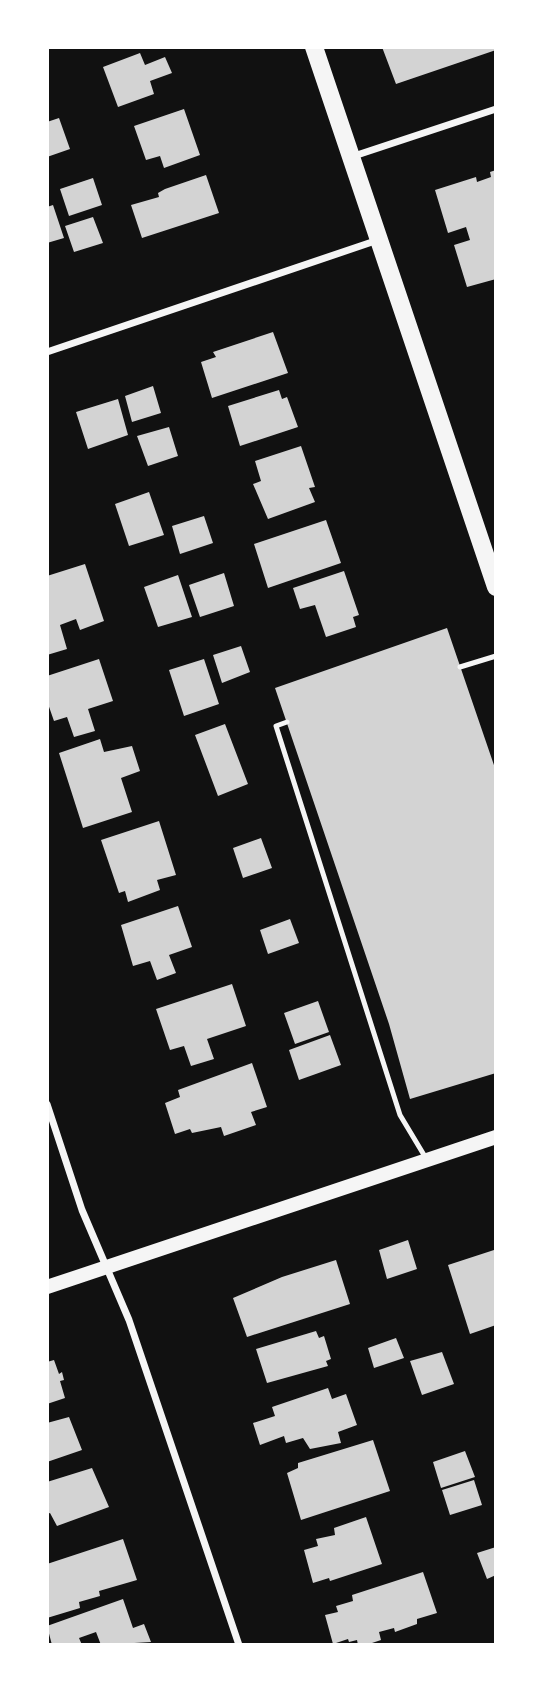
<svg xmlns="http://www.w3.org/2000/svg" width="543" height="1692" viewBox="0 0 543 1692" font-family="'Nunito Sans',sans-serif">
	<style>
		.building { fill: #d3d3d3 }
		.lines { fill: none; stroke-linecap: round; stroke-linejoin: round }
		.service { stroke: #f5f5f5; stroke-width: 5 }
		.minor { stroke: #f5f5f5; stroke-width: 7 }
		.secondary { stroke: #f5f5f5; stroke-width: 14 }
		.primary { stroke: #f5f5f5; stroke-width: 18 }
	</style>
	<rect width="100%" height="100%" fill="#111"/>
	<path class="building" d="M382,47H496V50L396,84Z
		M140,53L145,65L165,57L172,73L150,81L154,94L118,107L103,67Z
		M184,109L200,155L164,168L160,156L146,160L134,126Z
		M59,118L70,149L47,157V122Z
		M496,170V279L467,287L454,245L470,240L466,227L448,233L435,190L476,177L477,182L491,177L490,172Z
		M206,175L219,213L142,238L131,205L159,197L158,193L165,189Z
		M93,178L102,205L69,216L60,189Z
		M53,205L64,238L47,243V207Z
		M93,217L103,243L74,252L65,226Z
		M273,332L288,373L212,398L201,362L216,357L213,352Z
		M153,386L161,413L132,422L125,396Z
		M279,390L282,399L287,397L298,427L240,446L228,406Z
		M118,399L128,435L88,449L76,412Z
		M169,427L178,456L148,466L137,436Z
		M301,446L315,487L309,488L315,502L268,519L253,484L261,481L255,461Z
		M149,492L164,535L129,546L115,504Z
		M204,516L213,543L180,554L172,526Z
		M326,520L341,563L268,588L254,544Z
		M85,564L104,621L80,630L76,619L60,625L67,649L47,655V576Z
		M344,571L359,615L353,617L356,627L326,637L315,605L300,609L293,588Z
		M224,573L234,606L200,617L189,585Z
		M178,575L192,617L158,627L144,587Z
		M447,628L496,771V1073L410,1099L389,1024L275,688Z
		M241,646L250,672L222,683L213,655Z
		M99,659L113,701L88,709L95,731L74,737L67,717L54,721L47,701V676Z
		M204,659L219,704L184,716L169,670Z
		M225,724L248,784L218,796L195,735Z
		M100,739L104,752L132,746L140,771L121,778L132,812L83,828L59,753Z
		M159,821L176,875L157,880L160,890L128,902L125,891L119,893L101,840Z
		M261,838L272,868L243,878L233,848Z
		M178,906L192,947L169,955L176,973L157,980L150,961L133,966L121,925Z
		M290,919L299,943L268,954L260,930Z
		M232,984L246,1026L207,1039L214,1059L191,1066L184,1046L170,1050L156,1009Z
		M318,1001L329,1032L295,1044L284,1013Z
		M330,1035L341,1065L299,1080L289,1050Z
		M252,1063L267,1107L251,1112L256,1125L224,1136L221,1127L192,1133L190,1129L175,1134L165,1103L180,1097L178,1090Z
		M408,1240L417,1269L387,1279L379,1250Z
		M494,1250L496,1325L470,1334L448,1265Z
		M336,1260L350,1304L247,1337L233,1298L282,1277Z
		M316,1331L319,1338L324,1336L331,1359L326,1361L328,1366L267,1383L256,1349Z
		M396,1338L404,1358L374,1368L368,1348Z
		M442,1352L454,1384L422,1395L410,1361Z
		M54,1360L59,1374L62,1372L64,1380L60,1381L65,1398L47,1404V1362Z
		M328,1388L332,1399L346,1394L357,1425L338,1432L341,1443L310,1449L303,1438L286,1443L284,1436L260,1445L253,1423L275,1416L272,1407Z
		M69,1417L82,1450L47,1462V1423Z
		M373,1440L390,1491L301,1520L287,1473L298,1468V1463Z
		M465,1451L475,1477L441,1488L433,1462Z
		M92,1468L109,1507L57,1526L50,1513L47,1514V1482Z
		M474,1480L482,1505L450,1515L442,1490Z
		M366,1517L382,1564L330,1581L329,1578L313,1583L304,1550L318,1546L316,1539L335,1535L334,1528Z
		M123,1539L137,1580L99,1591L100,1596L79,1602L80,1608L47,1618V1564Z
		M496,1547V1575L487,1579L477,1553Z
		M423,1572L437,1613L417,1619V1624L395,1632L394,1628L379,1632L381,1640L366,1645H358L357,1640L349,1642L348,1639L333,1644L325,1615L338,1612L336,1606L353,1601L352,1595Z
		M123,1599L133,1628L144,1624L151,1642L101,1645L96,1632L79,1638L82,1645H52L47,1626Z"/>
	<g class="lines">
		<path class="service" d="M460,667L496,656
			M287,722L276,726L400,1115L427,1160"/>
		<path class="minor" d="M351,157L496,109
			M47,352L378,240
			M47,1104L82,1210L129,1320L239,1645"/>
		<path class="secondary" d="M47,1287L496,1137"/>
		<path class="primary" d="M314,47L496,587"/>
	</g>
	<rect width="543" height="1692" fill="none" stroke="#ffffff" stroke-width="98"/>
</svg>
